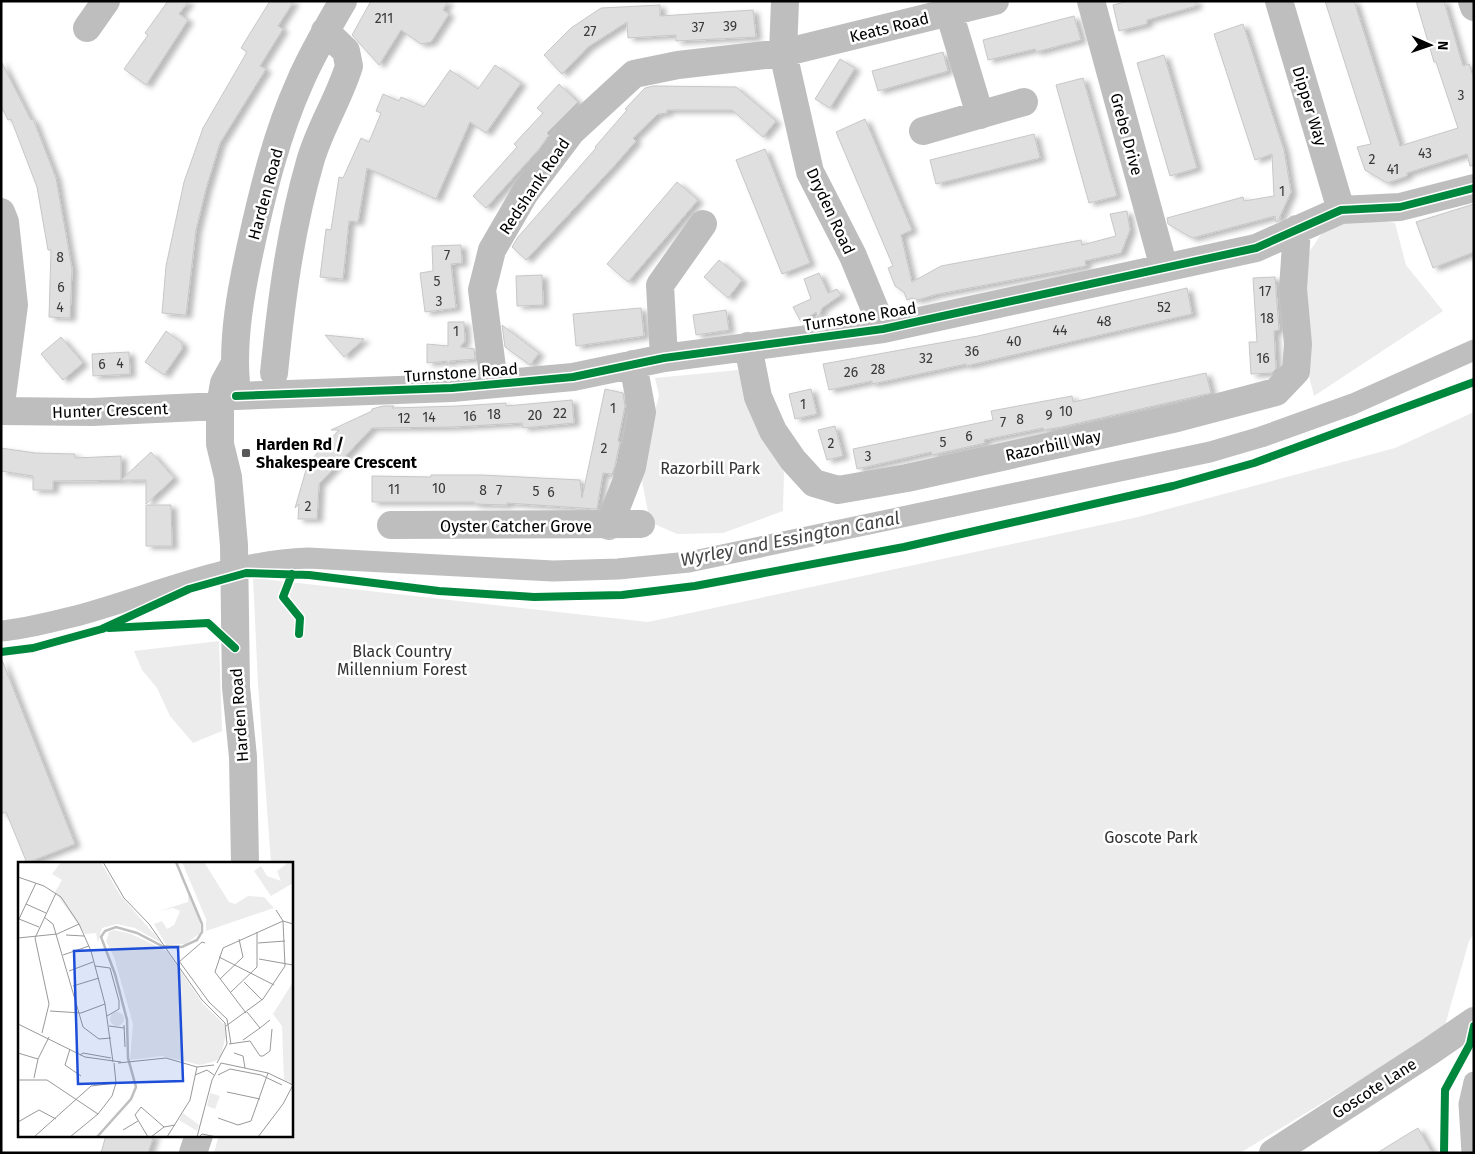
<svg xmlns="http://www.w3.org/2000/svg" width="1475" height="1154" viewBox="0 0 1475 1154" font-family="'Fira Sans',sans-serif">
	<style>
		.green { fill: #ececec }
		.lines { fill: none; stroke-linecap: round; stroke-linejoin: round }
		.canal { stroke: #bfbfbf; stroke-width: 21 }
		.building { fill: #dfdfdf; stroke: #c7c7c7; filter: url(#shadow) }
		.minor { stroke: #bebebe; stroke-width: 28 }
		.cycleway-casing { stroke: #fff; stroke-width: 11 }
		.cycleway { stroke: #00873e; stroke-width: 8 }
		.poi-dot { fill: #595959; stroke: #fff; stroke-width: 2 }
		.labels { text-anchor: middle; stroke-width: 5; stroke-linejoin: round; paint-order: stroke }
		.number-label { font-size: 14px; fill: #383838 }
		.street-label { font-size: 16px; fill: #000; stroke: #fff }
		.poi-label { font-size: 16px; font-weight: bold; fill: #000; stroke: #fff; text-anchor: start }
		.park-label { font-size: 16px; fill: #333; stroke: #fff }
		.water-label { font-size: 18px; font-style: italic; fill: #444; stroke: #fff }
		.inset-river { fill: none; stroke: #bfbfbf; stroke-width: 2.5 }
		.inset-road { fill: none; stroke: #999; stroke-width: 1 }
		.view { fill: #1d4ed8; fill-opacity: 0.15; stroke: #1d4ed8; stroke-width: 2.5 }
		.inset-edge { fill: none; stroke: #000; stroke-width: 2.5 }
	</style>
	<defs>
		<filter id="shadow"><feDropShadow dx="5.5" dy="3" stdDeviation="2.5" flood-color="#0004"/></filter>
	</defs>
	<rect width="100%" height="100%" fill="#fff"/>
	<path class="green" d="M1361,218L1395,223L1406,265L1443,311L1314,396L1308,372L1305,258L1322,233L1341,222Z
		M738,370L784,472L783,511L723,533L677,534L650,522L642,481L648,440L659,395L655,378Z
		M1474,412V933L1469,941L1444,1029L1240,1153H214L219,1135H291V863H271L258,684L253,578L648,622L1138,517L1395,448Z
		M219,641L222,731L193,743L170,716L157,688L142,670L134,651Z"/>
	<g class="lines">
		<path class="canal" d="M1,631C26,629 51,622 76,616C153,595 228,561 308,558L553,571L618,569L689,562L1210,452L1261,437L1353,404L1474,350
			M1472,1153L1469,1104L1474,1082"/>
	</g>
	<path class="building" d="M168,1H189L179,14L188,20L146,85L124,69L148,35L145,33Z
		M270,1H294L278,26L283,29L260,66L266,69L220,143L206,189L196,230L186,315L162,313L166,266L184,182L203,128L247,52L241,48Z
		M371,1H448L443,10L449,14L431,42L421,44L401,30L379,65L352,35Z
		M1129,1H1196V6L1147,20V24L1119,31L1113,5Z
		M1325,1H1354L1400,146L1458,128L1436,62H1434L1416,1H1444L1463,66L1469,64L1474,79V165L1470,166L1467,154L1407,173V176L1387,183L1365,170L1357,147L1371,144Z
		M660,5V16L753,10L756,37L676,41V35L628,38L627,22L588,47L562,74L544,55L571,28L601,8Z
		M1074,16L1081,40L1036,52L1035,49L988,60L983,40Z
		M1243,24L1284,150L1291,192L1278,221L1276,222L1275,216L1192,238L1168,224L1167,218L1243,197L1244,201L1274,196L1272,154L1255,160L1214,34Z
		M943,52L948,71L878,91L872,71Z
		M1164,55L1197,168L1170,176L1137,63Z
		M840,59L855,68L830,108L815,99Z
		M1,61L31,120L33,119L56,178L72,269L70,318L49,317L51,250H48L37,187L11,119L8,120L1,106Z
		M495,65L521,83L486,133L470,122L436,199L367,168L358,222L349,221L343,279L320,277L326,229L331,230L339,177L343,178L361,138L369,142L381,113L376,111L383,94L399,101L401,97L424,107L450,70L478,89Z
		M1083,78L1117,196L1089,203L1056,85Z
		M559,84L578,102L547,133L549,135L539,149L486,208L473,196L517,147L514,144L543,113L537,108Z
		M653,86L736,87L776,121L763,137L732,110H667V113L658,114L633,138L636,141L615,165L526,260L512,247L518,237L596,148L595,147L627,110L625,109L645,88Z
		M865,119L912,230L901,235L912,282L941,266L1081,240L1082,245L1116,236L1110,214L1127,211L1130,230L1121,253L1085,261L1086,266L938,294L917,300L913,298L907,300L904,292L895,286L888,268L893,266L836,132Z
		M1034,134L1040,158L936,184L930,160Z
		M765,149L810,263L782,274L736,160Z
		M677,182L698,200L628,282L607,264Z
		M1474,204V252L1433,268L1416,222Z
		M461,245L462,263L451,264L456,308L425,312L420,273L433,271L432,246Z
		M719,260L742,280L728,298L704,277Z
		M819,273L828,293L837,289L841,295L822,308L818,319L816,312L801,322L793,307L811,299L804,279Z
		M542,275L543,305L517,306L516,276Z
		M1275,277L1279,330L1274,331L1276,369L1272,373L1251,374L1249,342H1257L1253,278Z
		M1187,288L1192,314L983,362L966,366V364L872,384V381L829,390L823,364L978,336Z
		M641,308L644,336L576,346L573,314Z
		M726,310L729,330L696,335L693,315Z
		M448,322H464L465,341L460,347L474,349L475,359L450,361L447,365V361L427,363V344L448,346Z
		M502,325L539,353L530,365L505,347Z
		M166,331L182,343V349L164,375L145,362Z
		M325,335L364,339L344,357Z
		M61,337L83,363L63,380L41,354Z
		M129,352L130,374L93,376L92,354Z
		M1206,373L1211,393L1061,427L1044,430L1043,428L984,440L985,443L932,455L931,452L857,469L853,449L993,420L991,411L1072,396L1073,402Z
		M605,389L623,393L625,406L618,441L620,442L615,466L612,474L603,473L597,509L507,503V505L474,504V502H372V476L431,477V475H481L580,480L582,498Z
		M811,389L817,414L795,419L789,394Z
		M572,400L574,423L523,428L522,423L452,427L372,428L319,484L317,519H298L299,504L295,508L308,463L339,430H331L372,411V409L383,406H394L392,408L458,406L506,403V406Z
		M835,426L843,456L827,460L818,430Z
		M1,448L35,453L75,454V458L121,456V480L151,452L174,478L146,504V480L53,481V490H33V476L1,471Z
		M146,505H171L172,546H146Z
		M2,660L75,844L27,863L6,812L1,814Z
		M1418,1128L1432,1153H1377L1403,1137Z
		M106,1135H154L148,1153H101Z"/>
	<g class="lines">
		<path class="minor" d="M785,1L783,53L810,172L853,256L883,329
			M1091,1L1164,268
			M1279,1L1341,210
			M1472,1L1474,7
			M949,12L980,115
			M87,28L106,1
			M923,131L1024,102
			M1,212L5,222L14,305L1,404
			M748,346L758,397L773,431L793,460L814,483L838,490L907,478L1177,418L1276,392L1296,371L1298,344L1293,289L1297,229
			M664,358L660,285L703,224
			M234,365L224,383L220,406V444L228,477L234,545L236,687L243,757L245,863
			M274,373C281,303 290,231 310,162C319,129 339,99 349,66L346,51L325,31
			M494,383L482,290L492,250L525,193L571,132L634,74L678,65L783,53L995,1
			M236,384C232,338 241,290 251,245C263,190 277,133 300,82C312,54 328,27 343,1
			M236,396L452,388L573,377L664,358L883,329L1256,248L1341,210L1400,207L1474,188
			M1,411L92,412L220,406
			M391,525L641,524
			M609,526L632,467L642,412L633,364
			M193,1153L199,1135
			M1273,1153L1429,1052L1474,1021"/>
		<defs>
			<path id="cycleway" d="M236,396L452,388L573,377L664,358L883,329L1256,248L1341,210L1400,207L1474,188
				M292,574L283,597L300,618L299,634
				M109,628L208,623L235,648
				M1,652L33,648L102,629L189,589L246,573L309,575L439,591L534,597L622,595L695,586L904,547L1173,486L1254,463L1474,382
				M1444,1153L1445,1090L1470,1044L1474,1026"/>
		</defs>
		<use href="#cycleway" class="cycleway-casing"/>
		<use href="#cycleway" class="cycleway"/>
	</g>
	<rect class="poi-dot" x="241" y="448" width="10" height="10" rx="2.5"/>
	<g class="labels">
		<g class="number-label">
			<text x="384" y="23">211</text>
			<text x="730" y="31">39</text>
			<text x="698" y="32">37</text>
			<text x="590" y="36">27</text>
			<text x="1461" y="100">3</text>
			<text x="1425" y="158">43</text>
			<text x="1372" y="164">2</text>
			<text x="1393" y="174">41</text>
			<text x="1282" y="196">1</text>
			<text x="447" y="260">7</text>
			<text x="60" y="262">8</text>
			<text x="437" y="286">5</text>
			<text x="61" y="292">6</text>
			<text x="1265" y="296">17</text>
			<text x="439" y="306">3</text>
			<text x="60" y="312">4</text>
			<text x="1164" y="312">52</text>
			<text x="1267" y="323">18</text>
			<text x="1104" y="326">48</text>
			<text x="1060" y="335">44</text>
			<text x="456" y="336">1</text>
			<text x="1014" y="346">40</text>
			<text x="972" y="356">36</text>
			<text x="926" y="363">32</text>
			<text x="1263" y="363">16</text>
			<text x="120" y="368">4</text>
			<text x="102" y="369">6</text>
			<text x="878" y="374">28</text>
			<text x="851" y="377">26</text>
			<text x="803" y="409">1</text>
			<text x="613" y="413">1</text>
			<text x="1066" y="416">10</text>
			<text x="560" y="418">22</text>
			<text x="494" y="419">18</text>
			<text x="535" y="420">20</text>
			<text x="1049" y="420">9</text>
			<text x="470" y="421">16</text>
			<text x="429" y="422">14</text>
			<text x="404" y="423">12</text>
			<text x="1020" y="424">8</text>
			<text x="1003" y="427">7</text>
			<text x="969" y="441">6</text>
			<text x="943" y="447">5</text>
			<text x="831" y="448">2</text>
			<text x="604" y="453">2</text>
			<text x="868" y="461">3</text>
			<text x="439" y="493">10</text>
			<text x="394" y="494">11</text>
			<text x="483" y="495">8</text>
			<text x="499" y="495">7</text>
			<text x="536" y="496">5</text>
			<text x="551" y="497">6</text>
			<text x="308" y="511">2</text>
		</g>
		<g class="street-label">
			<text transform="translate(889 27) rotate(-14)" y="6">Keats Road</text>
			<text transform="translate(1310 106) rotate(73)" y="6">Dipper Way</text>
			<text transform="translate(1127 134) rotate(75)" y="6">Grebe Drive</text>
			<text transform="translate(534 186) rotate(-56)" y="6">Redshank Road</text>
			<text transform="translate(265 194) rotate(-75)" y="6">Harden Road</text>
			<text transform="translate(831 211) rotate(65)" y="6">Dryden Road</text>
			<text transform="translate(860 316) rotate(-9)" y="6">Turnstone Road</text>
			<text transform="translate(461 372) rotate(-4)" y="6">Turnstone Road</text>
			<text transform="translate(110 410) rotate(-2)" y="6">Hunter Crescent</text>
			<text transform="translate(1053 445) rotate(-12)" y="6">Razorbill Way</text>
			<text x="516" y="532">Oyster Catcher Grove</text>
			<text transform="translate(239 715) rotate(-94)" y="6">Harden Road</text>
			<text transform="translate(1374 1088) rotate(-33)" y="6">Goscote Lane</text>
		</g>
		<g class="poi-label">
			<text x="256" y="450">Harden Rd /<tspan x="256" dy="18">Shakespeare Crescent</tspan></text>
		</g>
		<g class="park-label">
			<text x="710" y="474">Razorbill Park</text>
			<text x="402" y="657">Black Country<tspan x="402" dy="18">Millennium Forest</tspan></text>
			<text x="1151" y="843">Goscote Park</text>
		</g>
		<g class="water-label">
			<text transform="translate(790 539) rotate(-11)" y="6">Wyrley and Essington Canal</text>
		</g>
	</g>
	<g transform="translate(18 862)">
		<rect width="275" height="275" fill="#fff"/>
		<path d="M43,0H83L102,33L145,82L117,66L99,62L84,66L80,81L78,71L67,72L37,30L44,18L34,12ZM164,0H186L211,40L217,42L230,34L246,35L256,46L188,69V57ZM271,0H275V21L253,34L236,9L243,4L249,14L263,19L259,9ZM170,31L182,60V71L168,82L148,83L136,62L144,59L149,67L156,63L162,49L155,46L141,49L170,40ZM96,68L113,72L149,89L185,142L206,162L208,173L203,194L198,199L182,203L144,194L112,198L115,162L96,95L88,79L91,70ZM275,120V222L266,218L264,164L255,152ZM92 157a7 7 0 1 1 14 0a7 7 0 1 1-14 0ZM192,231L202,234L197,247L189,244ZM165,251L181,263L179,269L161,258Z" fill="#ececec"/>
		<path class="inset-river" d="M79,275L113,237L118,225L110,196L109,158L97,112L83,75L87,69L98,65L119,71L144,84L164,85L179,78L184,70V62L158,0"/>
		<path class="inset-road" d="M85,0L106,36L131,62L184,138L207,161L209,182L199,201M0,15L26,24L43,35L61,62L73,89L87,142L95,200M8,42L28,51M26,55L35,62L65,165L81,177L93,176M1,57L21,65M0,59L18,21M48,73L66,74M0,76L39,72L61,62M240,81L267,79M45,93L71,84M201,95L256,123M241,97L275,103M161,99L191,140L209,157L213,182M161,100L184,80L187,81M77,104L92,106L101,139V147L89,154M51,109L75,100M202,117L225,95L221,77M226,120L244,138M55,124L81,116M213,130L239,105V70M32,149L63,151L87,142M229,150L242,166L252,158M228,151L197,110L205,86L265,59L275,62M0,162L67,195L103,200M106,163L107,185M91,164L106,166M208,164L245,137L267,104L265,59L258,48M24,171L31,142L17,76L38,31M225,178L242,166M211,182L232,179L242,194H245L252,189L254,167M52,187L47,203L63,214M0,191L20,197M216,191L225,194L227,206M62,193L65,191L93,196M100,201L148,196L179,205L196,203M203,201L250,211L275,223M177,213L189,208L196,213M200,213L212,207L243,213L264,223M16,216L20,197L31,175M0,218H29L80,252M209,230L242,237M200,256L220,263L233,259L250,211M0,260L21,248L38,257M105,268L120,259M16,275L73,224L98,221M52,275L80,252L94,234L98,221L96,201M130,275L117,253L123,245L146,265M133,275L146,265L157,263M149,275L172,238L179,205M179,275L194,218L203,201M181,275L184,272L199,275M240,275L265,242L275,223"/>
		<path class="view" d="M160,85L165,219L60,222L56,89Z"/>
		<rect width="275" height="275" class="inset-edge"/>
	</g>
	<rect width="1475" height="1154" fill="none" stroke="#000000" stroke-width="5"/>
	<g transform="translate(1430 45) rotate(92)" stroke="#ffffff" stroke-width="4" paint-order="stroke">
	<path d="M0-4L9 19L0 12L-9 19Z" fill="#000000"/>
	<text y="-8" font-size="14" font-weight="bold" text-anchor="middle" fill="#000000">N</text>
	</g>
</svg>
